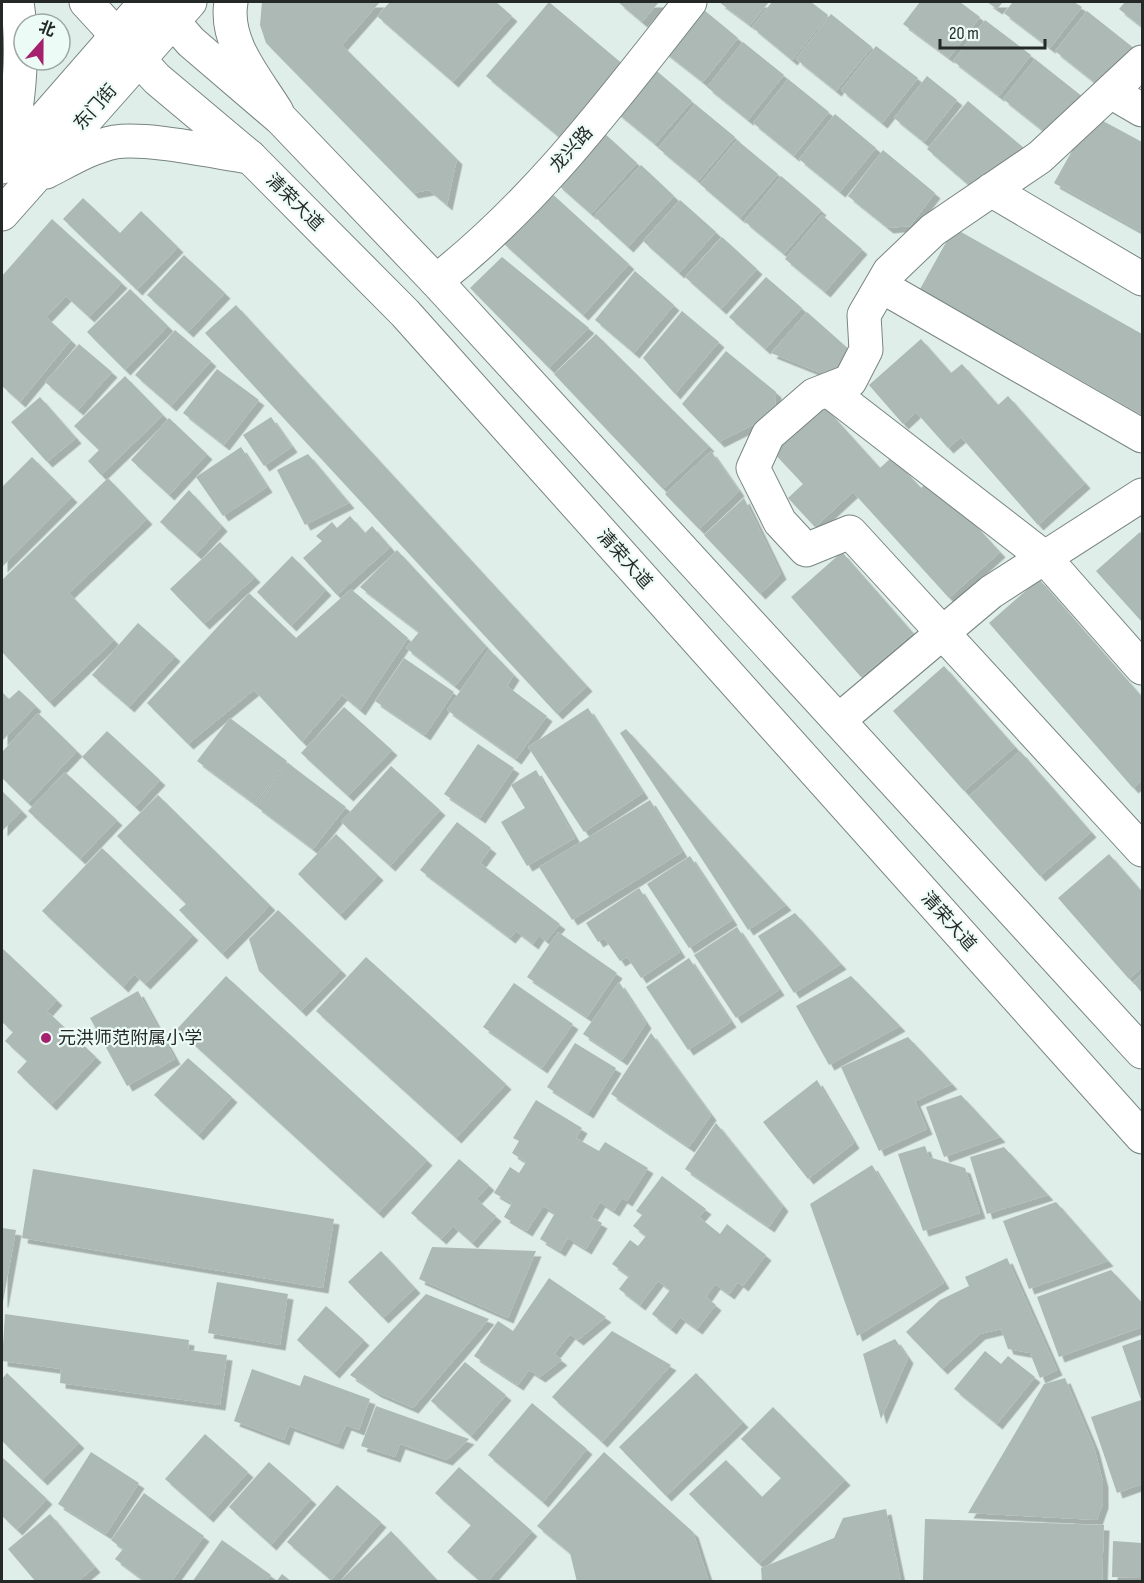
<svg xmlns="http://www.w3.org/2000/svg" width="1144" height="1583" viewBox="0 0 1144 1583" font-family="'Sofia Sans Condensed','Noto Sans SC',sans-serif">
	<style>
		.building { fill: #acb9b4; filter: url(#shadow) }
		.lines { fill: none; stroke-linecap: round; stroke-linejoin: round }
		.minor-casing { stroke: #788580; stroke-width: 35 }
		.major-casing { stroke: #788580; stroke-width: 35 }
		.minor { stroke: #fff; stroke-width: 33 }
		.major { stroke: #fff; stroke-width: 33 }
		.poi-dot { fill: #a5206d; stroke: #edfbf6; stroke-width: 2 }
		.labels { text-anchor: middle; stroke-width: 4.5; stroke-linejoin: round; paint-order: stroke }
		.street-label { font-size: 18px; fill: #242927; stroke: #edfbf6 }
		.poi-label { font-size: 18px; fill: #242927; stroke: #edfbf6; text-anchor: start }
	</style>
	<defs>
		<filter id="shadow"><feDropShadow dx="5.5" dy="5.5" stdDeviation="0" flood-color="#0004"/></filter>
	</defs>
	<rect width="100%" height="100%" fill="#e0eee9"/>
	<path class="building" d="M262,2H380L342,45L457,159L447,205L429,190L413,193L266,43L260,25Z
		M390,2H496L512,16L453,82L377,16Z
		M549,2L625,66L563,140L486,76Z
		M618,2H659L642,22Z
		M719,2H769L750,25Z
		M772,2H811L828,15L792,60L752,27Z
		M920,2H960L980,17L949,58L903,24Z
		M987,2H1003L997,9Z
		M1013,2H1074L1082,7L1050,48L1004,13Z
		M1125,2H1142V27L1119,9Z
		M698,5L738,38L703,82L662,50Z
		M1087,11L1140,53L1098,85L1055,51Z
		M831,14L872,47L836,91L796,59Z
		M985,20L1031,55L999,96L953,61Z
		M743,42L784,75L748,120L707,87Z
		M876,46L918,78L882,123L841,90Z
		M1035,59L1088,101L1046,133L1003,99Z
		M652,67L692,101L655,144L615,111Z
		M927,76L957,100L924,142L894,118Z
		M788,79L829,112L794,156L753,123Z
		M968,101L1024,148L971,187L927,149Z
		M695,104L735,137L698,181L658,148Z
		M835,114L876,148L840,192L799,159Z
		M1092,115L1142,142V232L1054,183Z
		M604,133L637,163L591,214L557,184Z
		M737,140L778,174L740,218L700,184Z
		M883,150L935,193L910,226L888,228L848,196Z
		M641,165L674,196L628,247L594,216Z
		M781,176L821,210L784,254L744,221Z
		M549,191L629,264L583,315L502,242Z
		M83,198L120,233L141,211L178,247L137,290L63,219Z
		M680,200L716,232L679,273L643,241Z
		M822,215L862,249L825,292L785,259Z
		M52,219L122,283L89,317L66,296L46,317L71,340L20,402L2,386V276Z
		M954,228L1142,334V415L920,289Z
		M722,237L757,269L721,309L685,277Z
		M184,255L225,293L188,332L147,295Z
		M502,257L589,328L549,368L470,288Z
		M635,271L674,305L634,353L595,320Z
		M766,277L802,308L765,349L729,317Z
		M130,289L168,326L125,370L87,332Z
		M236,305L587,686L557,714L205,333Z
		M682,311L719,342L675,394L643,358Z
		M807,312L852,352L831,377L771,353Z
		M175,330L211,361L171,406L135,375Z
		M596,334L709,446L663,489L554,374Z
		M921,339L951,373L962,364L998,405L1008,396L1085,483L1038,525L961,437L948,448L916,412L903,424L869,385Z
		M79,344L112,372L78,410L45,382Z
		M726,351L776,392L775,414L719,442L682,404Z
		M217,369L259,400L224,445L183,413Z
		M125,376L163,415L101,475L88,461L99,450L74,426Z
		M40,397L76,438L47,462L11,422Z
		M823,405L880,468L892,457L921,488L932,478L1000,552L949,598L853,492L815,527L788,498L803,484L772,451Z
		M271,417L292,447L264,466L243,435Z
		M169,418L207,454L169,495L131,460Z
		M241,447L267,487L223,516L196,477Z
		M711,451L739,491L699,529L665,494Z
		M308,454L349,503L305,525L277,470Z
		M32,457L72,497L2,567V487Z
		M108,478L147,519L69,593L114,640L49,702L2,652V580Z
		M189,490L222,526L196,554L160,522Z
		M744,498L781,574L760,594L704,535Z
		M350,516L365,533L372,526L390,547L337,595L303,558L322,541L316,536L332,522L337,528Z
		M1140,532L1142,535V622L1096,571Z
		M220,542L255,577L204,624L170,589Z
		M397,550L486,646L455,686L406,648L419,632L360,587Z
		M842,552L913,633L861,677L791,597Z
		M292,556L326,590L291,626L257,592Z
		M1039,579L1142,697V780L1133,788L989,623Z
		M351,589L408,638L360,710L342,695L302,742L254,690L188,744L147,703L249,593L296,638Z
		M138,623L175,656L129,707L92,675Z
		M489,649L514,675L507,686L547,716L516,759L447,710Z
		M404,658L454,692L425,735L375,701Z
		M944,666L1015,747L964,791L893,711Z
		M19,690L36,706L2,741V692L9,699Z
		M344,707L392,750L348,796L301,753Z
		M588,708L643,793L584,832L528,747Z
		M38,713L77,751L28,803L2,778V752Z
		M230,718L287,761L255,804L197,761Z
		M626,729L786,905L748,930L620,733Z
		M107,731L160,780L135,807L82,757Z
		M478,744L514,768L480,818L444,794Z
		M1020,751L1091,832L1040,876L969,796Z
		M288,763L346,807L313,849L256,806Z
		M391,766L440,810L390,866L341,822Z
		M536,770L575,838L527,866L501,822L525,808L511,785Z
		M65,772L117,820L80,859L28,811Z
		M2,791L22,811L2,831Z
		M158,795L270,905L222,954L179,910L186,904L117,836Z
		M650,800L682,852L572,920L539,867Z
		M457,822L491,848L480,863L560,924L546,941L539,935L533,944L516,931L510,938L420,870Z
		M336,834L378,875L340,915L298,874Z
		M102,848L193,935L145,984L134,974L123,987L42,911Z
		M1109,854L1142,892V967L1129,979L1058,898Z
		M690,856L732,920L689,948L647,884Z
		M639,888L680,952L641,978L627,957L620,961L604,938L598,942L586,923Z
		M278,910L341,970L301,1011L259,971L249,939Z
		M795,913L841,964L794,993L758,936Z
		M737,927L779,990L736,1018L694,955Z
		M558,932L617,973L587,1017L527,977Z
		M2,948L57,1000L47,1011L96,1057L51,1105L17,1072L27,1061L5,1041L13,1032L2,1022Z
		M366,957L506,1084L456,1138L316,1011Z
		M689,958L731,1022L688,1050L646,987Z
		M1142,974V993L1133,982Z
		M226,976L427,1160L378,1213L177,1029Z
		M851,976L900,1026L829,1065L796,1006Z
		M619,982L646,1023L622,1060L583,1034Z
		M514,983L573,1024L542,1068L483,1027Z
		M138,991L175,1059L127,1086L90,1018Z
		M651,1033L711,1115L689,1147L611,1094Z
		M908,1037L952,1084L915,1101L927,1129L879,1151L841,1067Z
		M575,1043L616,1068L588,1113L547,1087Z
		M188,1058L232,1097L198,1135L154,1095Z
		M817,1080L854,1143L808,1179L763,1122Z
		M961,1095L1000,1137L944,1157L926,1107Z
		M536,1100L582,1128L576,1138L599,1151L605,1142L648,1168L627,1201L622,1198L614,1211L600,1202L591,1217L602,1223L586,1249L568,1238L560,1251L540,1239L555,1213L543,1206L527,1231L504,1217L512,1203L494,1193L510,1167L519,1173L526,1162L512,1153L519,1141L513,1138Z
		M716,1123L783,1206L769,1227L685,1169Z
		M925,1146L929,1157L965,1168L980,1213L923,1231L898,1154Z
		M1004,1147L1048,1195L987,1214L970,1157Z
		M459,1159L489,1185L476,1199L496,1216L472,1243L453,1226L441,1239L411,1213Z
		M872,1165L944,1283L857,1336L810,1204Z
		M33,1169L334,1219L323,1288L22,1238Z
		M662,1176L706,1209L699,1217L720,1234L727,1224L766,1255L743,1286L738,1282L729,1294L715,1284L706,1297L716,1305L697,1329L680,1317L671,1329L652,1314L670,1290L658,1281L640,1305L619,1289L629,1276L612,1264L630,1240L638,1246L646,1236L633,1226L642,1215L636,1211Z
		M1056,1202L1108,1261L1029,1289L1003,1221Z
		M2,1228L16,1230L3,1302H2Z
		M432,1247L536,1251L508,1318L419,1279Z
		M381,1251L415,1288L383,1318L348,1282Z
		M1007,1258L1057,1370L1040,1378L1030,1353L1008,1349L1001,1329L980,1334L942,1369L906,1332L940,1300L969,1286L965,1277Z
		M1111,1270L1142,1303V1327L1059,1357L1037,1297Z
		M549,1278L606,1317L578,1340L570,1334L554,1354L562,1360L540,1377L529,1370L518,1385L474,1356L498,1321L513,1331Z
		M217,1282L288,1294L280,1345L208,1333Z
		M426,1294L489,1319L413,1408L376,1392L350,1375Z
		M326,1306L364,1340L334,1373L297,1340Z
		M5,1314L189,1340L188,1350L227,1355L220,1405L60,1383L61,1369L2,1361Z
		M612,1331L671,1365L602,1442L552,1397Z
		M895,1339L908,1358L881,1419L863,1354Z
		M1142,1339V1484L1117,1493L1091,1417L1141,1400L1122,1346Z
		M985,1351L1001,1364L1008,1356L1035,1377L997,1424L954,1389Z
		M465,1362L506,1395L471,1436L431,1401Z
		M252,1369L300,1386L304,1375L370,1399L359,1430L346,1425L338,1444L289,1426L284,1440L234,1421Z
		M7,1373L79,1443L42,1480L2,1441V1379Z
		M696,1373L743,1422L666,1496L619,1447Z
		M1065,1378L1094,1447L1103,1482V1503L1097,1520L968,1513L1044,1384Z
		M532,1403L587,1449L543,1502L488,1455Z
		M376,1406L469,1439L447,1460L400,1444L395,1457L361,1446Z
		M773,1407L845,1480L759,1564L689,1494L726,1460L762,1497L781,1478L741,1439Z
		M205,1434L248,1472L208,1517L165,1479Z
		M91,1452L139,1483L106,1534L58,1504Z
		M604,1452L693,1532L709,1582H577L570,1553L537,1526Z
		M2,1457L47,1499L17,1530L2,1516Z
		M269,1462L311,1499L271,1545L229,1507Z
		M459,1467L532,1531L487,1582H481L447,1552L471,1525L435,1493Z
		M337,1485L381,1522L331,1580L287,1542Z
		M144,1493L204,1536L171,1582H146L115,1559L123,1549L111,1540Z
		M886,1509L901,1582H762L761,1568L834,1538L843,1518Z
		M50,1514L95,1567L77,1582H36L8,1549Z
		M925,1519L1104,1525L1102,1582L923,1580Z
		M391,1531L439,1582H339Z
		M222,1540L271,1575L266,1582H192Z
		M1113,1541L1142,1543V1578L1112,1577Z
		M282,1574L292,1582H276Z"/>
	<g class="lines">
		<defs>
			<path id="minor" d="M231,2C224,43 257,79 277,112
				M1142,62L1040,157L933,230L889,272L864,315L866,350L850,381L814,395L768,435L753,468L780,522L806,550L850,532L1142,850
				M1111,92L1142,110
				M8,157C18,105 25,55 17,2
				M2,167L146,2
				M46,172C68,161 90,147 115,142C147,137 215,152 250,157
				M991,190L1142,279
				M2,214L190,2
				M436,281C536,203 612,101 690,2
				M881,286L1142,436
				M828,390L1044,557L1142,668
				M839,720L991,592L1142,495"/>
			<path id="major" d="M86,2L157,79L250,157L405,313L1142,1137
				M156,2L191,42L281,119L436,281L1142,1052"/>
		</defs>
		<use href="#minor" class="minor-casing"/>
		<use href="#major" class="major-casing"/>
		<use href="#minor" class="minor"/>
		<use href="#major" class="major"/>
	</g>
	<circle class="poi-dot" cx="46" cy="1038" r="6"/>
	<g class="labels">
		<g class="street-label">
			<text transform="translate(95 107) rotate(-48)" y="6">东门街</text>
			<text transform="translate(571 149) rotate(-48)" y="6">龙兴路</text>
			<text transform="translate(295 202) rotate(45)" y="6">清荣大道</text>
			<text transform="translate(625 559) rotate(48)" y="6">清荣大道</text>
			<text transform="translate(949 921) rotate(48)" y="6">清荣大道</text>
		</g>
		<g class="poi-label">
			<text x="58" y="1044">元洪师范附属小学</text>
		</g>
	</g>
	<rect width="1144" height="1583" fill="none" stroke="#242927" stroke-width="6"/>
	<g transform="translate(42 42) rotate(21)"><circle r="28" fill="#edfbf6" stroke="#9da7a3" stroke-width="1.5"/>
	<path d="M0-4.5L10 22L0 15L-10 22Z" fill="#a5206d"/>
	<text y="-9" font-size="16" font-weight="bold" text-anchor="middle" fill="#242927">北</text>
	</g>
	<path d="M940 39v9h105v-9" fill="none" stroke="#242927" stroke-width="3"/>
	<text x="949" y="39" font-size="18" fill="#242927" stroke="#edfbf6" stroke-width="4.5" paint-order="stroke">20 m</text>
</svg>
